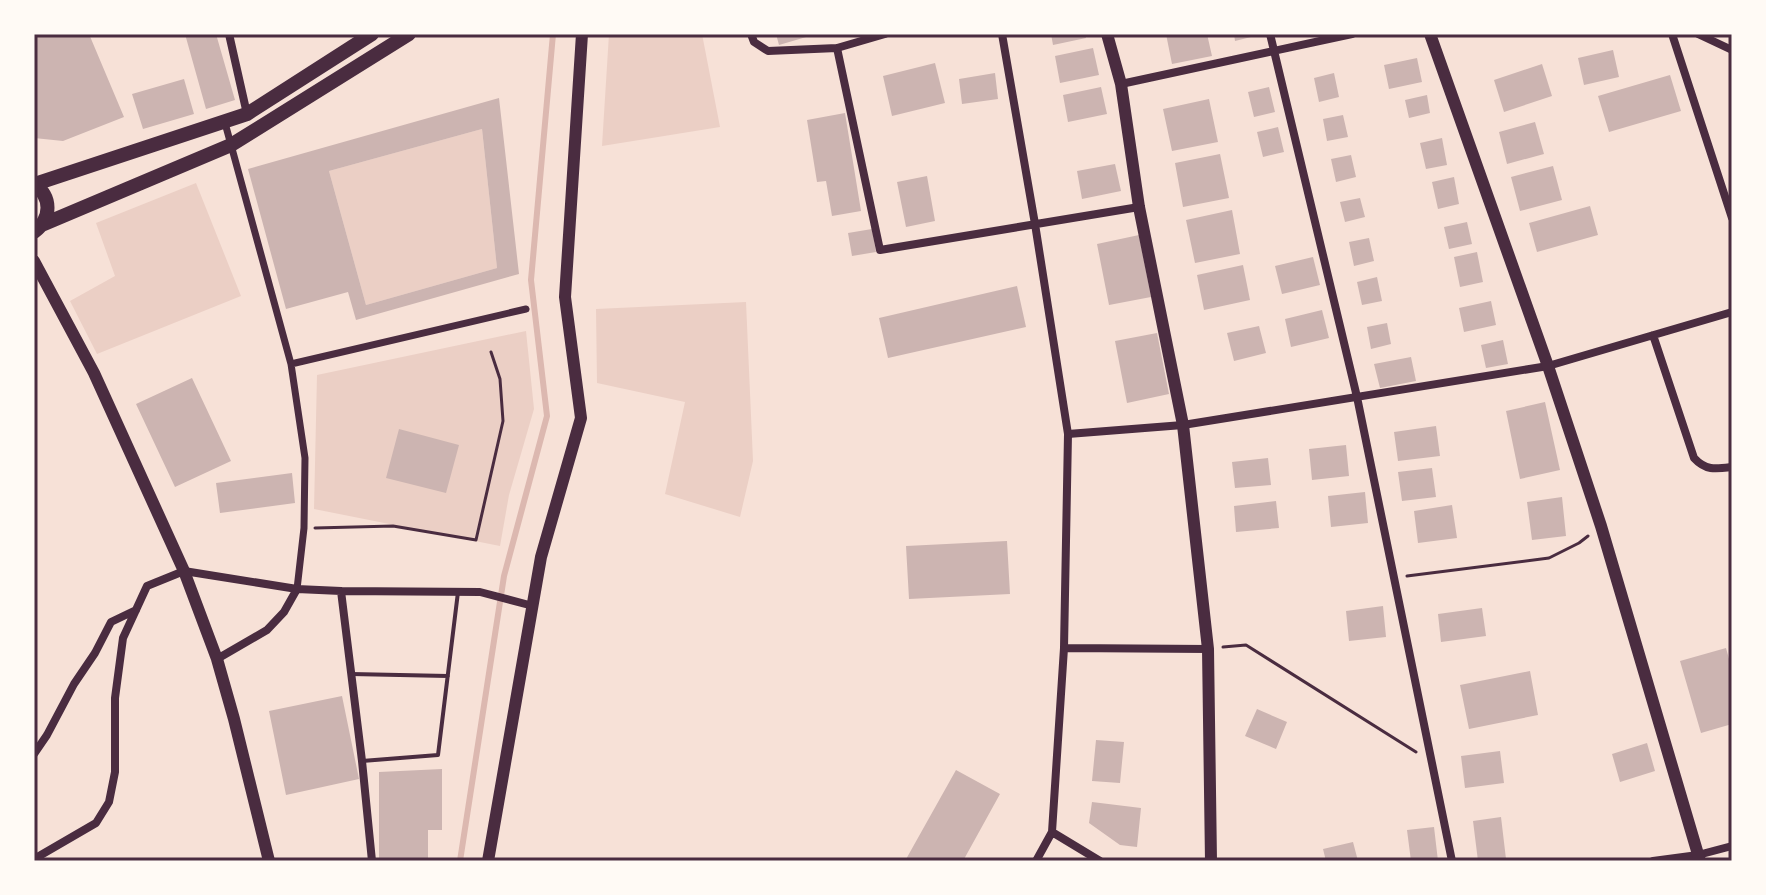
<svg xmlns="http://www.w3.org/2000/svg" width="1766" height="895" viewBox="0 0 1766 895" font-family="Quicksand,sans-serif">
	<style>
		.green { fill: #ebcfc5 }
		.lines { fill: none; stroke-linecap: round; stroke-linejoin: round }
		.stream { stroke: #dcb8b0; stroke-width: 6 }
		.building { fill: #ccb4b1; fill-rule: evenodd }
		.path { stroke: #4a2c40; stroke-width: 3 }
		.service { stroke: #4a2c40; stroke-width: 4 }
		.pedestrian { stroke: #4a2c40; stroke-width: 7 }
		.minor { stroke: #4a2c40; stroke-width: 8 }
		.secondary { stroke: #4a2c40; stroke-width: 12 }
		.primary { stroke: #4a2c40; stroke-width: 14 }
		.neatline { fill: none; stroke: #4a2c40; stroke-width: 3 }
	</style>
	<rect width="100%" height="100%" fill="#f7e1d7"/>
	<path class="green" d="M609,34H702L720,127L602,146Z
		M482,129L497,268L366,305L329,171Z
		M196,183L241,296L97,354L70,301L115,276L96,223Z
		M746,302L753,461L740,517L665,494L685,402L597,383L596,309Z
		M526,331L534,409L509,495L500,546L314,509L317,375Z"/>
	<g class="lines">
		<path class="stream" d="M460,861L504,576L547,416L531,280L553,34"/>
	</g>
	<path class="building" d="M34,34H89L124,117L63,141L34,138Z
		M185,34H216L235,100L206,109Z
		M776,34H813V35L779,45Z
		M1051,34H1085L1086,38L1053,45Z
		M1166,34H1207L1212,56L1172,64Z
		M1234,34H1259V35L1235,41Z
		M1093,48L1099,75L1060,83L1055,56Z
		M1613,50L1619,77L1584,85L1578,58Z
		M1417,58L1422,82L1389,89L1384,65Z
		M935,63L945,103L892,116L883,76Z
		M1542,64L1552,96L1504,112L1494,80Z
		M995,73L998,99L962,104L959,79Z
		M1334,73L1339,97L1319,102L1314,78Z
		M1670,75L1681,111L1609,132L1598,96Z
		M184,79L194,114L143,129L132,94Z
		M1101,87L1107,114L1068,122L1063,95Z
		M1269,87L1275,112L1254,117L1248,92Z
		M1427,95L1430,113L1409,118L1405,100Z
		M499,98L519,274L356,320L348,292L286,309L248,169ZM482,129L497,268L366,305L329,171Z
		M1209,99L1218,142L1172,151L1163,109Z
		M845,113L861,211L832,216L826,181L817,182L807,120Z
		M1343,115L1348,137L1327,141L1323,119Z
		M1535,122L1544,154L1507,164L1499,132Z
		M1278,127L1284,152L1263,157L1257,132Z
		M1442,138L1447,165L1426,169L1420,143Z
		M1220,154L1229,198L1183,207L1175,163Z
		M1351,155L1356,177L1336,182L1331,159Z
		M1115,164L1121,191L1082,199L1077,171Z
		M1553,166L1562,200L1520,211L1511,177Z
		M927,176L935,221L906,227L897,182Z
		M1454,177L1459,204L1438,209L1432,182Z
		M1360,198L1365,217L1345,222L1340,202Z
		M1590,206L1598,235L1537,252L1529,223Z
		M1232,210L1240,254L1195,263L1186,220Z
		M1467,222L1472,244L1449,249L1444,227Z
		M872,229L876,252L852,256L848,233Z
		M1139,235L1151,297L1109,305L1097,244Z
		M1369,238L1374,261L1354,266L1349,242Z
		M1477,252L1483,282L1460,287L1454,257Z
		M1313,257L1320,285L1282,294L1275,266Z
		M1243,265L1250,300L1204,310L1197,275Z
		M1377,277L1382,301L1362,305L1357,282Z
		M1017,286L1026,327L888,358L879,318Z
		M1491,301L1496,325L1464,332L1459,308Z
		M1322,310L1329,338L1291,347L1285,319Z
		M1387,323L1391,344L1371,349L1367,327Z
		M1259,326L1266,353L1234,361L1227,333Z
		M1157,333L1169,394L1127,403L1115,341Z
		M1503,340L1508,364L1486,368L1481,345Z
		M1411,357L1416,381L1380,388L1374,364Z
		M192,378L231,461L175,487L136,404Z
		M1545,402L1560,470L1520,479L1506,411Z
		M1436,426L1440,456L1398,461L1394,432Z
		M399,429L459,445L446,493L386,478Z
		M1346,445L1349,476L1312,480L1309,449Z
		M1268,458L1271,485L1235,488L1232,462Z
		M1432,468L1436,497L1402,501L1398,472Z
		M292,473L295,503L220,513L216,483Z
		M1365,492L1368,523L1331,527L1328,496Z
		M1562,497L1566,536L1532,540L1527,502Z
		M1276,501L1279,528L1236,532L1234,506Z
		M1452,505L1457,538L1418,543L1414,511Z
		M1007,541L1010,594L909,599L906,546Z
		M1383,606L1386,637L1349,641L1346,611Z
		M1482,608L1486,636L1441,642L1438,614Z
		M1726,648L1732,670V724L1701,733L1680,661Z
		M1530,671L1538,715L1469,729L1460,685Z
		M342,696L359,779L286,795L269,711Z
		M1257,709L1287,722L1276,749L1245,736Z
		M1096,740L1124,742L1120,783L1092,781Z
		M1647,743L1655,771L1620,782L1612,754Z
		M1500,751L1504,783L1465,788L1461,756Z
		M442,769V830H428V861H379V772Z
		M956,770L1000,794L963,861H905Z
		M1092,802L1141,808L1137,847L1120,845L1089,823Z
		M1501,817L1506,859L1478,861L1473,821Z
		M1434,827L1438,861H1411L1407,830Z
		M1353,842L1358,861H1326L1323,849Z"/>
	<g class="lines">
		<path class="path" d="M315,528L393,526L476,540L503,421L500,379L491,352
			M1407,576L1549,558L1579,543L1588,536
			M1223,647L1246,645L1416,752"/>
		<path class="service" d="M351,674L448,676
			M362,761L438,755L458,592"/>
		<path class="pedestrian" d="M225,123L291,364L305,458L304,528L297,589
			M291,364L526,309"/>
		<path class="minor" d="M229,34L247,114
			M751,34L754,42L768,51L837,48L885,34
			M1002,34L1035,224L1068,434L1064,648L1052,832L1036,861
			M1270,34L1357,397L1452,861
			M1672,34L1732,218
			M1698,34L1732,50
			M837,48L880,250L1139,207
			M1121,84L1352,34
			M1653,335L1694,458C1706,471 1716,469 1732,467
			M1068,434L1183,425L1548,366L1732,312
			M341,591L362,761L372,861
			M1064,648L1208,649
			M217,659L267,630L284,612L297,589
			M34,754L47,735L74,684L95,653L111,622L136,610
			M1052,832L1100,861
			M34,859L96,823L109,802L115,772V698L123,638L147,586L184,571L297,589L341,591L480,592L533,606
			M1653,861L1698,855L1732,846"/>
		<path class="secondary" d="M1107,34L1121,84L1139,207L1183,425L1208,649L1211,861
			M1430,34L1548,366L1601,526L1700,861
			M34,261L94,373L184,571L217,659L234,719L269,861
			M488,861L541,557L581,418L565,297L582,34"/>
		<path class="primary" d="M34,184C52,197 52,218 34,232
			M35,184L247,114L372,34
			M44,224L231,145L409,34"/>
	</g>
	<rect width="1766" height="895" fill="none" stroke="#fffaf5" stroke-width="72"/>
	<rect x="36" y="36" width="1694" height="823" class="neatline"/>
</svg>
